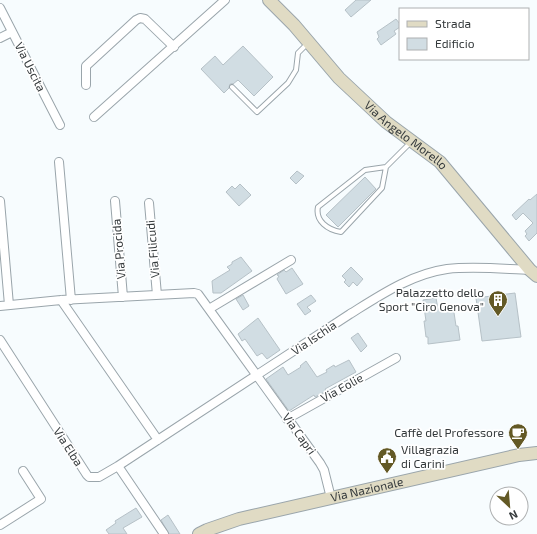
<svg xmlns="http://www.w3.org/2000/svg" width="537" height="534" viewBox="0 0 537 534" font-family="'Exo 2',sans-serif">
	<style>
		.building { fill: #d1dde3; stroke: #b6c1c7 }
		.lines { fill: none; stroke-linecap: round; stroke-linejoin: round }
		.lane-casing { stroke: #9aa5ab; stroke-width: 6 }
		.street-casing { stroke: #9aa5ab; stroke-width: 10 }
		.secondary-casing { stroke: #9aa5ab; stroke-width: 14 }
		.lane { stroke: #fff; stroke-width: 4 }
		.street { stroke: #fff; stroke-width: 8 }
		.secondary { stroke: #e0dbc4; stroke-width: 12 }
		.labels { text-anchor: middle; stroke-width: 3.5; stroke-linejoin: round; paint-order: stroke }
		.street-label { font-size: 12px; fill: #353a3c; stroke: #fff }
		.poi-label { font-size: 12px; fill: #353a3c; stroke: #fff; text-anchor: end }
	</style>
	<rect width="100%" height="100%" fill="#f7fcfe"/>
	<path class="building" d="M356,0H371L351,17L345,10Z
		M396,19L400,24V27L394,31L396,34L381,45L377,39L379,37L377,32Z
		M243,46L273,77L254,96L238,80L233,84H230L229,88L224,93L201,69L215,56L223,65Z
		M297,171L304,176L296,184L290,178Z
		M365,177L376,189L338,227L326,215Z
		M240,184L251,195L239,206L226,192L232,186L235,189Z
		M537,194V233L529,241L525,236L527,234L525,231L533,223L523,213L516,220L512,215L529,199L530,200Z
		M241,257L252,271L221,293H213L212,281L230,270L227,267L232,264V262Z
		M351,267L363,279L357,286L353,282L349,287L344,282L346,280L342,276Z
		M292,268L303,284L286,294L277,279L279,276L277,275L284,270L286,272Z
		M515,293L521,337L482,341L476,298Z
		M243,295L249,306L243,310L236,299Z
		M311,295L316,301L307,307L311,311L305,315L297,304Z
		M436,298L438,309L453,306L456,326H458L460,340L428,344V337H426L424,321H426L423,300Z
		M258,318L280,350L267,359L262,353L257,356L245,339L242,341L238,334Z
		M358,333L367,346L361,352L351,338Z
		M349,360L356,372L325,389L326,391L315,397L314,395L289,411L266,379L283,367L288,375L301,367L300,366L306,361L317,377L327,372L326,370L334,365L335,367Z
		M136,508L142,517L123,528L127,534H109L106,530L116,523L115,521Z
		M168,515L180,534H169L161,520Z"/>
	<g class="lines">
		<defs>
			<path id="lane" d="M232,87L257,112L288,83L296,70L298,53L307,44
				M386,167L365,170L318,207C315,221 328,230 341,232L382,188L386,167L411,142"/>
			<path id="street" d="M0,8L60,125
				M0,38L12,32
				M86,85V66L136,20L140,18L145,19L174,47
				M94,117L225,0
				M59,162L71,300
				M0,201L9,305
				M115,201L123,297
				M149,203L157,295
				M61,300L158,440
				M0,306L61,300L194,293L198,294L320,463L324,470L331,498
				M209,309L291,260
				M0,340L87,475L89,477H99L118,466L164,534
				M287,419L396,358
				M118,466L350,314C379,296 411,274 447,269C475,266 503,269 530,270
				M0,525L41,499L23,471"/>
			<g id="secondary">
				<path id="s1" d="M269,0L294,25L339,78L386,122L440,162L530,270L537,276"/>
				<path id="s2" d="M199,534L207,530L239,519L519,455L537,453"/>
			</g>
		</defs>
		<use href="#lane" class="lane-casing"/>
		<use href="#street" class="street-casing"/>
		<use href="#secondary" class="secondary-casing"/>
		<use href="#lane" class="lane"/>
		<use href="#street" class="street"/>
		<use href="#secondary" class="secondary"/>
	</g>
	<defs>
		<symbol id="building-pin" viewBox="-11 -11 22 30"><path d="M0 17L-7.5 6A9.5 9.5 0 1 1 7.5 6Z" fill="#635925" stroke="#fff"/><path d="M-4-6H4V6H1V3H-1V6H-4ZM-2.5-4.3h1.7v1.8h-1.7ZM.8-4.3h1.7v1.8H.8ZM-2.5-1h1.7V.8h-1.7ZM.8-1h1.7V.8H.8Z" fill="#fff"/></symbol>
		<symbol id="cafe-pin" viewBox="-11 -11 22 30"><path d="M0 17L-7.5 6A9.5 9.5 0 1 1 7.5 6Z" fill="#635925" stroke="#fff"/><path d="M-5.5-4.5H6V0H3Q3 3.5 0 3.5H-2.5Q-5.5 3.5-5.5 0ZM3-3.2v2h1.7v-2ZM-6 4.5H4V6H-6Z" fill="#fff"/></symbol>
		<symbol id="civic-pin" viewBox="-11 -11 22 30"><path d="M0 17L-7.5 6A9.5 9.5 0 1 1 7.5 6Z" fill="#635925" stroke="#fff"/><path d="M-.6-6.5H3V-4.5H.6V-3L4-1V1h2V6H-6V1h2V-1L-.6-3ZM-1.2 2.5V6h2.4V2.5Z" fill="#fff"/></symbol>
	</defs>
	<g fill-rule="evenodd">
		<use href="#building-pin" x="487" y="289" width="22" height="30"/>
		<use href="#cafe-pin" x="507" y="422" width="22" height="30"/>
		<use href="#civic-pin" x="376" y="446" width="22" height="30"/>
	</g>
	<g class="labels">
		<g class="street-label">
			<text transform="translate(30 67) rotate(63)" y="4">Via Uscita</text>
			<text dy="4" stroke="none"><textPath href="#s1" startOffset="193">Via Angelo Morello</textPath></text>
			<text transform="translate(119 249) rotate(-95)" y="4">Via Procida</text>
			<text transform="translate(153 249) rotate(-95)" y="4">Via Filicudi</text>
			<text transform="translate(314 338) rotate(-34)" y="4">Via Ischia</text>
			<text transform="translate(342 388) rotate(-29)" y="4">Via Eolie</text>
			<text transform="translate(299 434) rotate(54)" y="4">Via Capri</text>
			<text transform="translate(68 447) rotate(57)" y="4">Via Elba</text>
			<text dy="4" stroke="none"><textPath href="#s2" startOffset="174">Via Nazionale</textPath></text>
		</g>
		<g class="poi-label">
			<text x="484" y="297">Palazzetto dello<tspan x="484" dy="14">Sport "Ciro Genova"</tspan></text>
			<text x="504" y="437">Caffè del Professore</text>
			<text x="401" y="454" text-anchor="start">Villagrazia<tspan x="401" dy="14">di Carini</tspan></text>
		</g>
	</g>
	<rect x="399" y="8" width="130" height="52" fill="#ffffff" stroke="#aeb0b1"/>
	<rect x="407" y="21" width="20" height="6" fill="#e0dbc4" stroke="#aeb0b1"/>
	<text x="435" y="28" font-size="12" fill="#353a3c">Strada</text>
	<rect x="407" y="38" width="20" height="12" fill="#d1dde3" stroke="#aeb0b1"/>
	<text x="435" y="48" font-size="12" fill="#353a3c">Edificio</text>
	<g transform="translate(509 506) rotate(154)"><circle r="19" fill="#ffffff" stroke="#aeb0b1"/>
	<path d="M0-3L7 15L0 10L-7 15Z" fill="#635925"/>
	<text y="-6" font-size="11" font-weight="bold" text-anchor="middle" fill="#353a3c">N</text>
	</g>
</svg>
